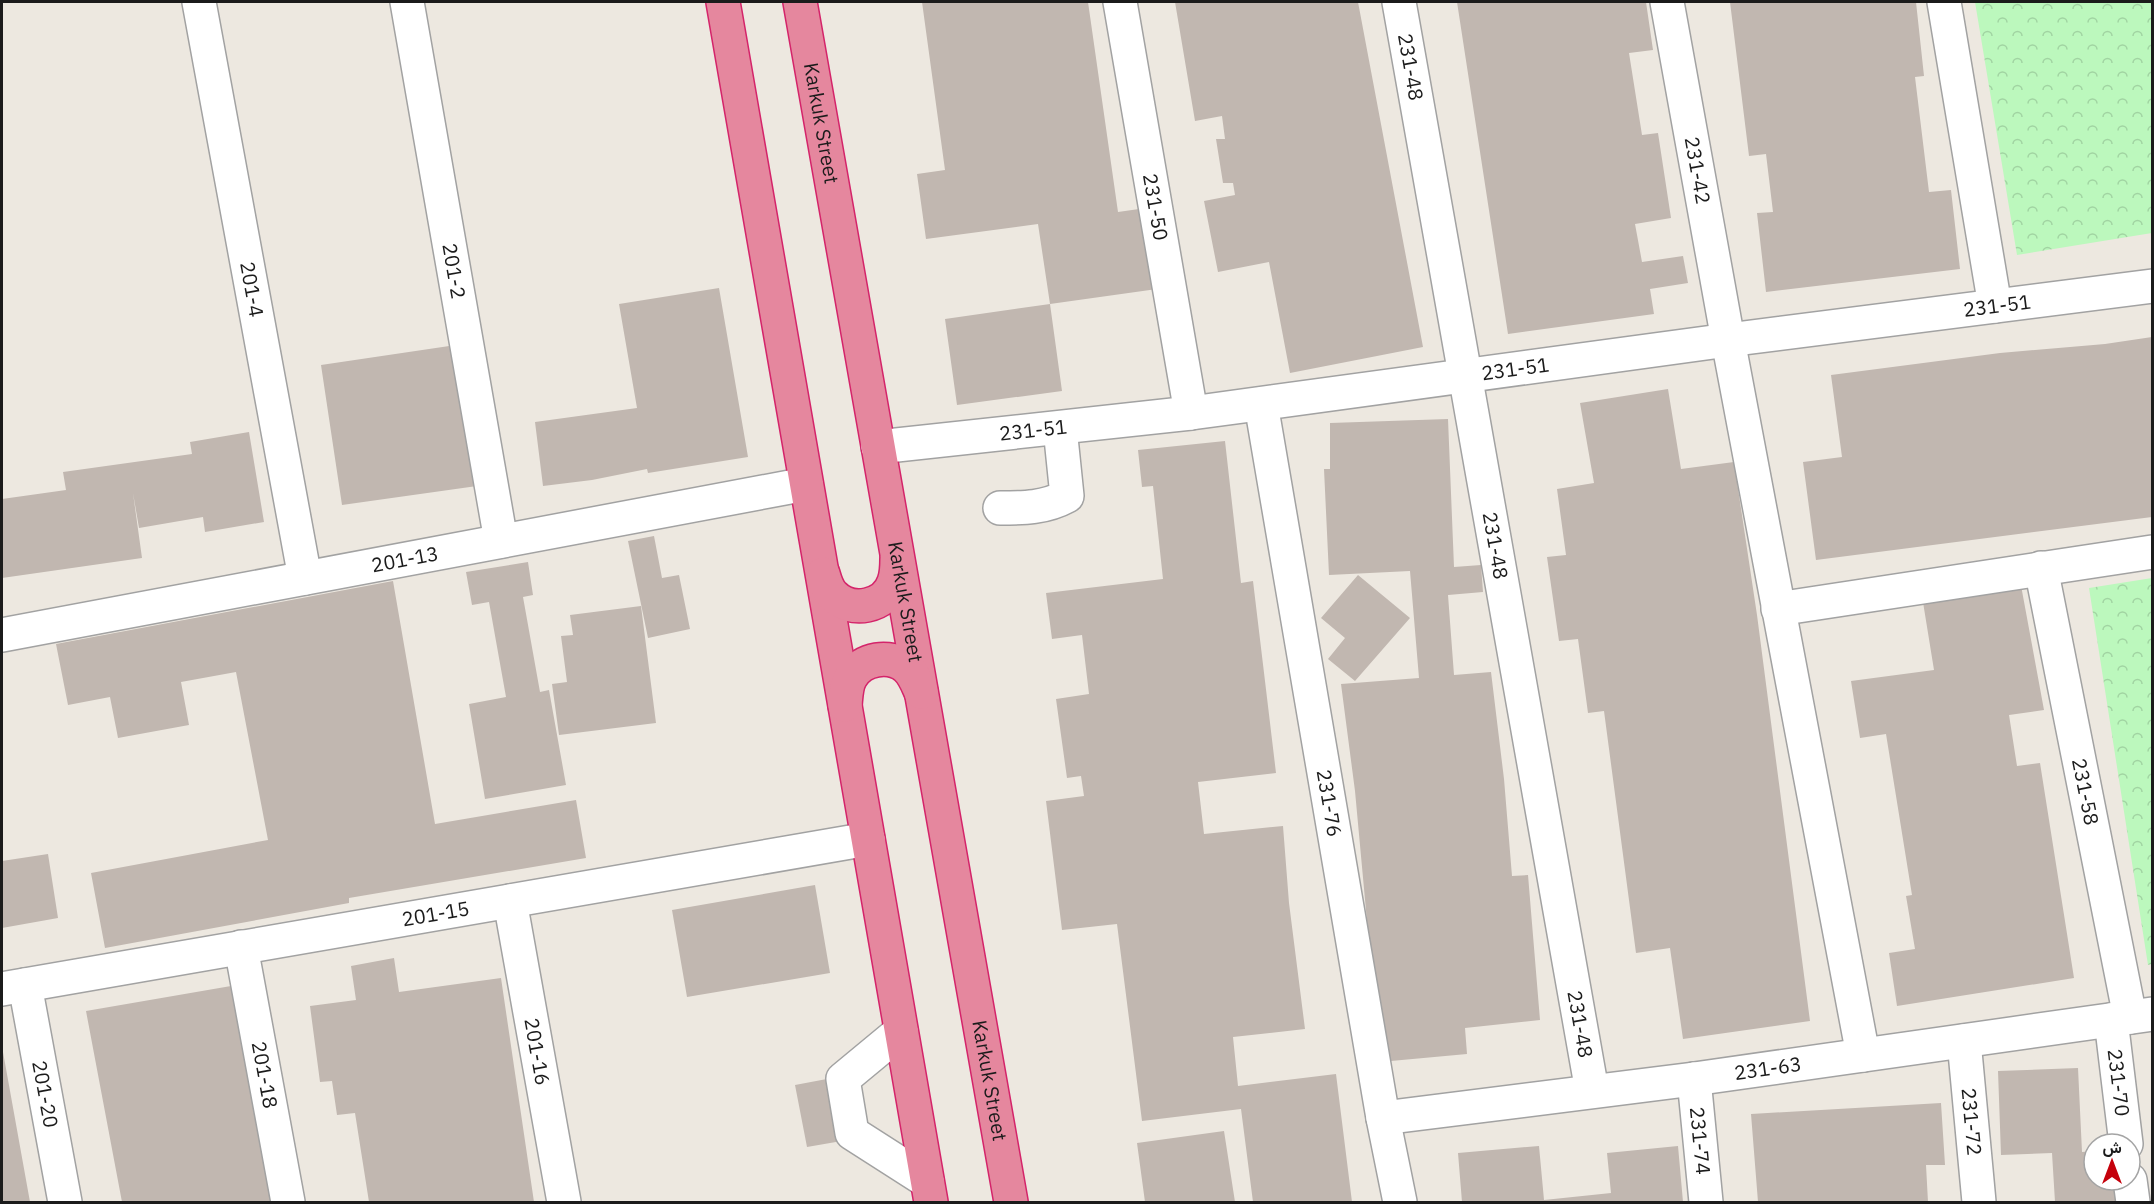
<svg xmlns="http://www.w3.org/2000/svg" width="2154" height="1204" viewBox="0 0 2154 1204" font-family="'IBM Plex Sans',Vazirmatn,sans-serif">
	<style>
		.park { fill: url(#park-crowns) }
		.building { fill: #c1b7b0 }
		.lines { fill: none; stroke-linecap: round; stroke-linejoin: round }
		.minor-casing { stroke: #a2a2a2; stroke-width: 36 }
		.highway-casing { stroke: #d4246a; stroke-width: 36 }
		.minor { stroke: #fff; stroke-width: 33 }
		.highway { stroke: #e5879e; stroke-width: 33 }
		.labels { text-anchor: middle; stroke-width: 4.5; stroke-linejoin: round; paint-order: stroke }
		.street-label { font-size: 20px; fill: #1b1b1b; stroke: #fff }
	</style>
	<defs>
		<pattern id="park-crowns" width="20" height="18" patternUnits="userSpaceOnUse" patternTransform="scale(1.5)"><rect width="20" height="18" fill="#bcf8bd"/><path d="M2 6a3 3 0 1 1 6 0M12 15a3 3 0 1 1 6 0" fill="none" stroke="#a1d4a2"/></pattern>
	</defs>
	<rect width="100%" height="100%" fill="#ede8e0"/>
	<path class="park" d="M1975,2H2152V233L2017,255Z
		M2152,578V964L2148,965L2089,588Z"/>
	<path class="building" d="M922,2H1088L1118,212L1146,208L1157,289L1050,304L1038,224L926,239L917,174L945,170Z
		M1175,2H1358L1423,347L1290,373L1269,262L1218,272L1204,201L1235,195L1233,183H1223L1216,139H1225L1222,116L1195,121Z
		M1457,2H1646L1653,50L1629,53L1642,135L1658,133L1671,218L1635,224L1642,262L1683,256L1688,283L1650,289L1654,314L1508,334Z
		M1730,2H1916L1924,76L1915,77L1929,192L1951,190L1960,269L1766,292L1757,213L1773,212L1766,154L1749,156Z
		M719,288L748,457L648,473L647,469L592,480L543,486L535,422L637,408L619,304Z
		M1050,304L1062,391L957,405L945,319Z
		M2152,337V517L1816,560L1803,462L1842,457L1831,375L2000,353L2105,344Z
		M456,345L477,486L342,505L321,365Z
		M1668,389L1681,469L1734,462L1757,615L1810,1021L1683,1039L1670,948L1636,953L1604,711L1588,713L1578,639L1559,641L1547,557L1566,555L1557,489L1594,483L1580,403Z
		M1448,419L1454,567L1481,565L1483,592L1448,595L1454,675L1491,672L1504,779L1512,876L1528,875L1540,1020L1465,1028L1467,1054L1380,1062L1355,791L1341,684L1419,678L1410,571L1329,575L1324,469H1330V423Z
		M249,432L264,522L205,532L203,517L139,528L133,493L142,558L2,578V499L66,490L63,472L192,454L190,442Z
		M1225,441L1241,583L1253,581L1276,773L1198,782L1204,834L1283,826L1289,903L1305,1029L1233,1037L1238,1086L1336,1074L1352,1202H1253L1241,1109L1142,1121L1117,924L1062,930L1046,801L1084,796L1081,776L1067,778L1056,699L1089,694L1082,635L1052,639L1046,593L1163,579L1153,486L1142,487L1138,450Z
		M654,536L662,578L679,575L690,629L648,638L628,541Z
		M528,562L533,595L523,597L540,692L549,690L566,785L485,799L469,704L506,697L489,602L472,605L466,572Z
		M1358,575L1410,618L1355,681L1328,659L1345,638L1321,618Z
		M2020,580L2044,710L2009,715L2017,766L2040,763L2074,978L1897,1006L1889,953L1915,949L1906,896L1912,895L1886,734L1860,738L1851,681L1934,670L1922,596Z
		M393,581L435,824L576,800L586,858L349,898V903L105,948L91,873L268,840L236,672L181,682L189,725L118,738L110,697L68,705L56,644Z
		M641,606L656,723L559,735L552,684L567,682L561,636L573,635L570,615Z
		M48,854L58,918L2,928V861Z
		M815,885L830,973L687,997L672,910Z
		M394,958L399,992L501,978L534,1202H369L355,1113L337,1115L332,1081L320,1082L310,1006L356,1000L351,966Z
		M231,986L271,1202H122L86,1011Z
		M2,1052H3L30,1202H2Z
		M2078,1068L2082,1152L2094,1151V1180H2115L2117,1202H2055L2052,1153L2001,1155L1998,1071Z
		M848,1075L859,1138L807,1147L795,1085Z
		M1941,1103L1945,1165H1926L1928,1202H1758L1751,1114Z
		M1224,1131L1235,1202H1145L1137,1143Z
		M1539,1146L1544,1200L1611,1193L1607,1153L1678,1146L1683,1202H1462L1458,1153Z"/>
	<g class="lines">
		<defs>
			<g id="minor">
				<path id="s1" d="M199,2L305,578"/>
				<path id="s2" d="M407,2L501,541"/>
				<path id="s3" d="M1120,2L1191,413"/>
				<path id="s4" d="M1399,2L1592,1091"/>
				<path id="s5" d="M1667,2L1728,340L1863,1055"/>
				<path d="M1944,2L1995,306"/>
				<path id="s6" d="M1261,404L1383,1118L1400,1202"/>
				<path id="s7" d="M878,447L1191,413L1728,340L2152,286"/>
				<path d="M1000,508C1024,508 1045,508 1067,496L1060,428"/>
				<path id="s8" d="M2041,568L2130,1017"/>
				<path d="M1778,609L2152,552"/>
				<path id="s9" d="M2,635L806,484"/>
				<path id="s10" d="M510,901L564,1202"/>
				<path id="s11" d="M241,947L288,1202"/>
				<path id="s12" d="M25,985L65,1202"/>
				<path id="s13" d="M2,989L868,839"/>
				<path id="s14" d="M2111,1020L2126,1144"/>
				<path d="M901,1031L843,1079L852,1133L927,1181"/>
				<path id="s15" d="M1964,1041L1979,1202"/>
				<path id="s16" d="M1694,1079L1706,1202"/>
				<path id="s17" d="M1383,1118L1694,1079L2152,1014"/>
				<path d="M2130,1180L2133,1202"/>
			</g>
			<g id="highway">
				<path d="M723,2L931,1202"/>
				<path id="s18" d="M800,2L1011,1202"/>
				<path d="M823,574C825,581 827,589 833,595C851,614 886,607 894,582C897,574 897,567 897,559"/>
				<path d="M845,705C846,695 846,685 851,677C862,658 890,654 906,667C914,674 917,683 921,692"/>
			</g>
		</defs>
		<use href="#minor" class="minor-casing"/>
		<use href="#highway" class="highway-casing"/>
		<use href="#minor" class="minor"/>
		<use href="#highway" class="highway"/>
	</g>
	<g class="labels">
		<g class="street-label">
			<text dy="7" stroke="none"><textPath href="#s4" startOffset="66">231-48</textPath></text>
			<text dy="7" stroke="none"><textPath href="#s18" startOffset="123">Karkuk Street</textPath></text>
			<text dy="7" stroke="none"><textPath href="#s5" startOffset="171">231-42</textPath></text>
			<text dy="7" stroke="none"><textPath href="#s3" startOffset="208">231-50</textPath></text>
			<text dy="7" stroke="none"><textPath href="#s2" startOffset="273">201-2</textPath></text>
			<text dy="7" stroke="none"><textPath href="#s1" startOffset="292">201-4</textPath></text>
			<text dy="7" stroke="none"><textPath href="#s7" startOffset="1128">231-51</textPath></text>
			<text dy="7" stroke="none"><textPath href="#s7" startOffset="642">231-51</textPath></text>
			<text dy="7" stroke="none"><textPath href="#s7" startOffset="156">231-51</textPath></text>
			<text dy="7" stroke="none"><textPath href="#s4" startOffset="552">231-48</textPath></text>
			<text dy="7" stroke="none"><textPath href="#s9" startOffset="410">201-13</textPath></text>
			<text dy="7" stroke="none"><textPath href="#s18" startOffset="609">Karkuk Street</textPath></text>
			<text dy="7" stroke="none"><textPath href="#s8" startOffset="228">231-58</textPath></text>
			<text dy="7" stroke="none"><textPath href="#s6" startOffset="405">231-76</textPath></text>
			<text dy="7" stroke="none"><textPath href="#s13" startOffset="440">201-15</textPath></text>
			<text dy="7" stroke="none"><textPath href="#s4" startOffset="1038">231-48</textPath></text>
			<text dy="7" stroke="none"><textPath href="#s10" startOffset="153">201-16</textPath></text>
			<text dy="7" stroke="none"><textPath href="#s17" startOffset="388">231-63</textPath></text>
			<text dy="7" stroke="none"><textPath href="#s11" startOffset="130">201-18</textPath></text>
			<text dy="7" stroke="none"><textPath href="#s18" startOffset="1095">Karkuk Street</textPath></text>
			<text dy="7" stroke="none"><textPath href="#s14" startOffset="63">231-70</textPath></text>
			<text dy="7" stroke="none"><textPath href="#s12" startOffset="111">201-20</textPath></text>
			<text dy="7" stroke="none"><textPath href="#s15" startOffset="81">231-72</textPath></text>
			<text dy="7" stroke="none"><textPath href="#s16" startOffset="62">231-74</textPath></text>
		</g>
	</g>
	<rect width="2154" height="1204" fill="none" stroke="#1b1b1b" stroke-width="6"/>
	<g transform="translate(2112 1162)"><circle r="28" fill="#ffffff" stroke="#a4a4a4" stroke-width="1.5"/>
	<path d="M0-4.5L10 22L0 15L-10 22Z" fill="#c5010c"/>
	<text y="-9" font-size="16" font-weight="bold" text-anchor="middle" fill="#1b1b1b">ش</text>
	</g>
</svg>
